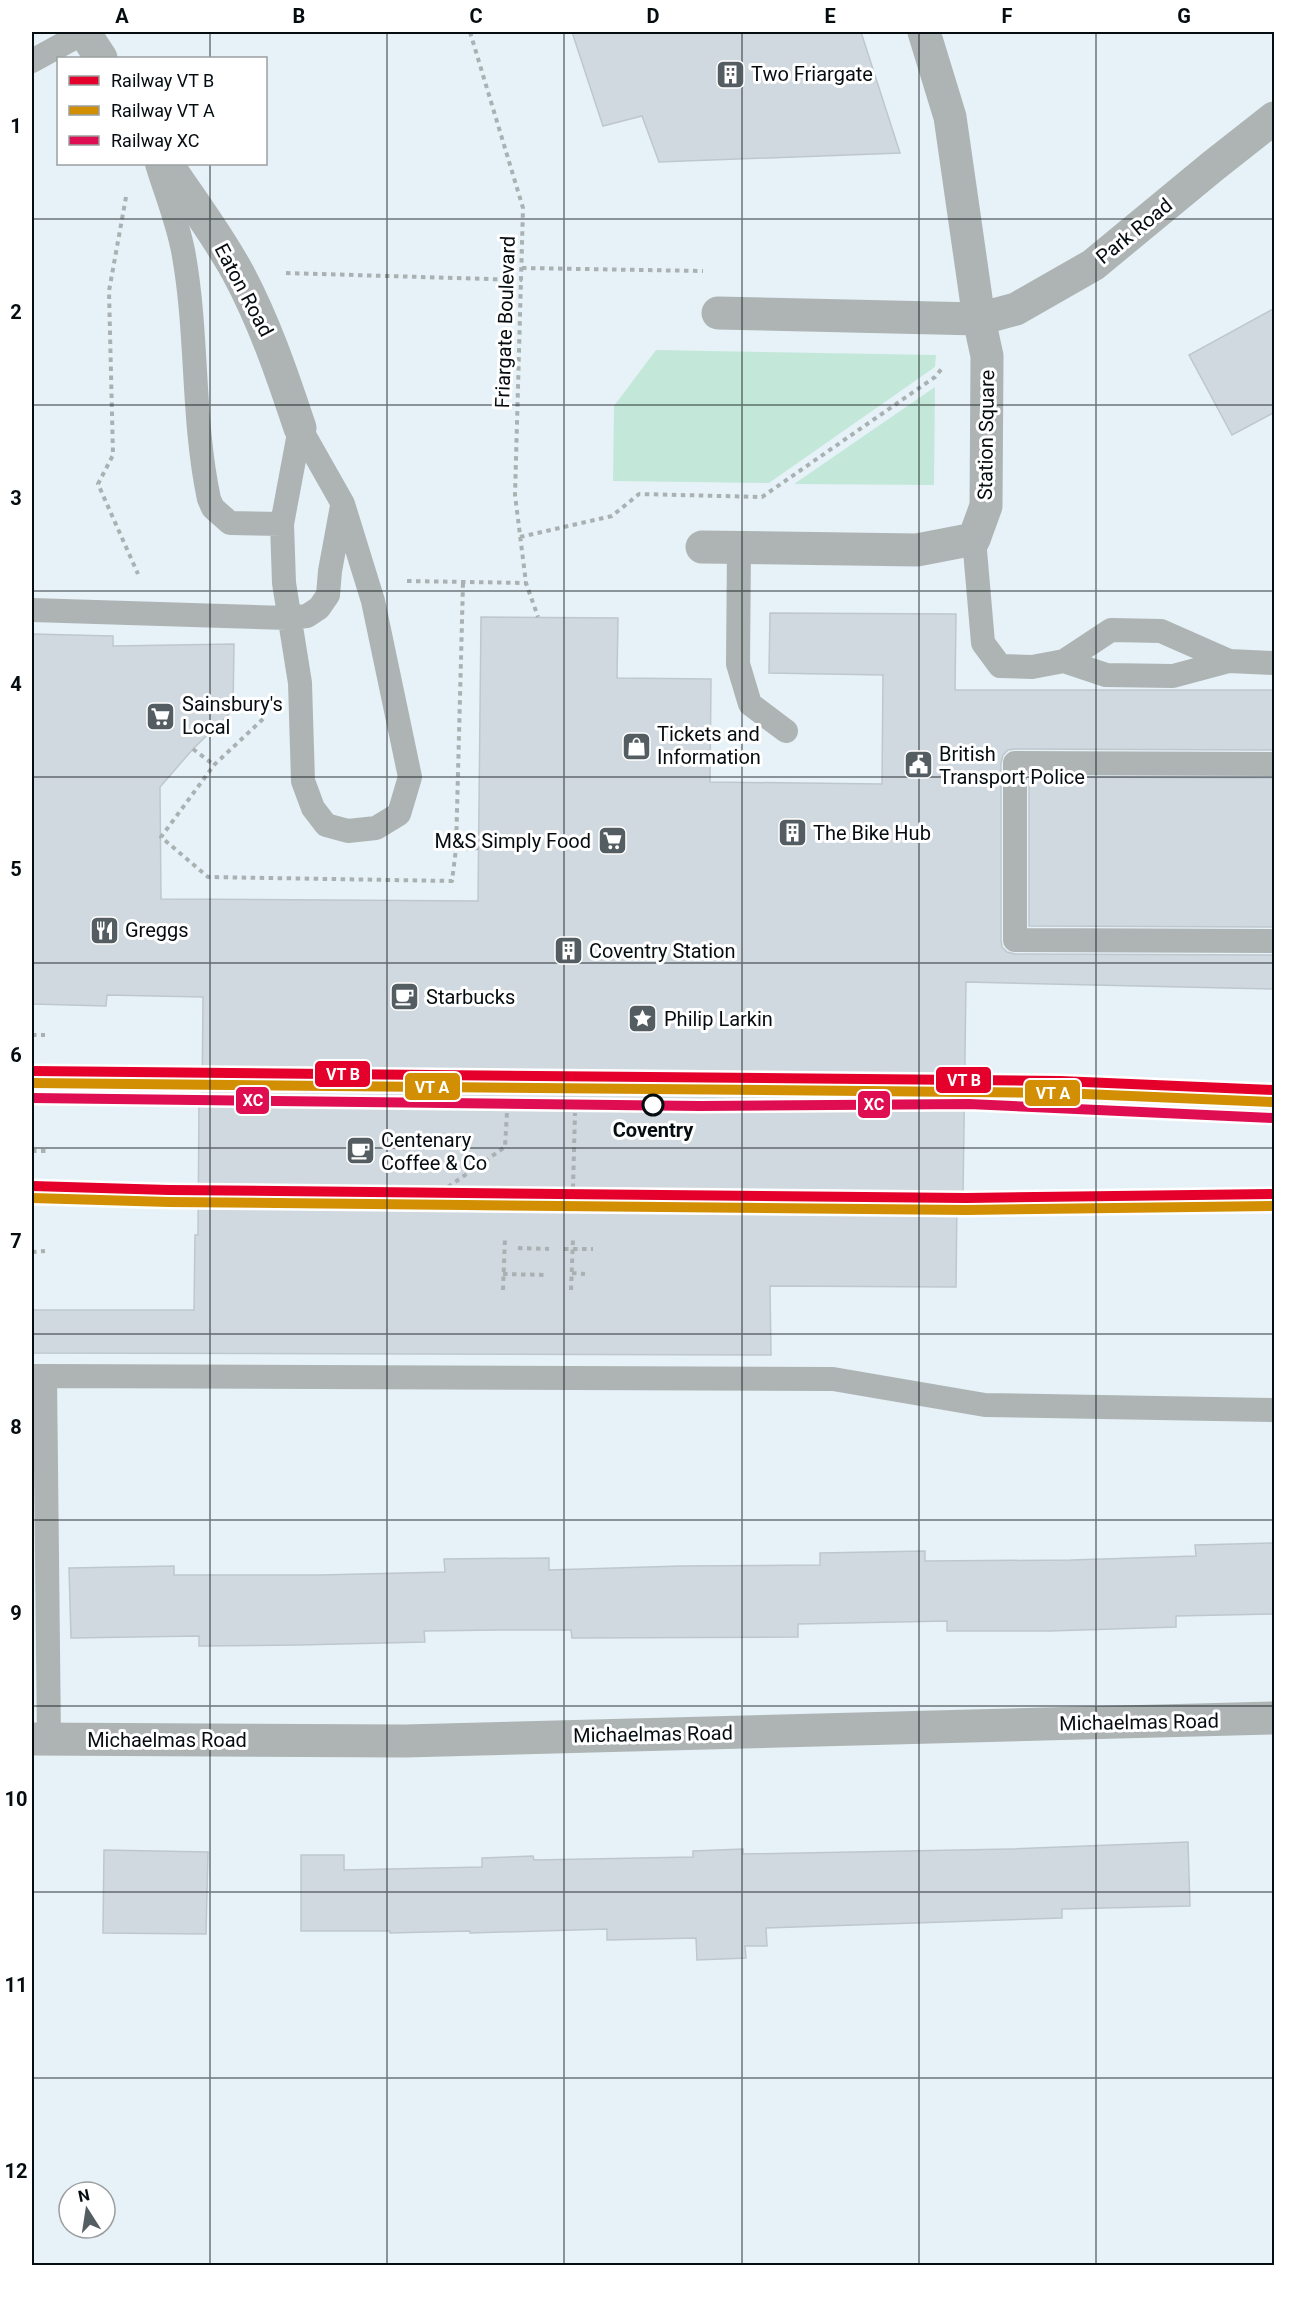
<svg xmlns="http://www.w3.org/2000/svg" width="1306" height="2297" viewBox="0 0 1306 2297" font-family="Roboto,sans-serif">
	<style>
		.green { fill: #c3e8d9 }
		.building { fill: #d1d9e0; stroke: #bec7ce; stroke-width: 1.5 }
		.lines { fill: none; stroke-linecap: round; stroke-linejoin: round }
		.path { stroke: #aab1b2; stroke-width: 4; stroke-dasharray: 4.5 4.5; stroke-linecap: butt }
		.lane { stroke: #aeb4b4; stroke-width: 24 }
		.street { stroke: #aeb4b4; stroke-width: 33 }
		.rail-1-casing { stroke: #fff; stroke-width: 15 }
		.rail-2-casing { stroke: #fff; stroke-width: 15 }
		.rail-3-casing { stroke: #fff; stroke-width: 15 }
		.rail-1 { stroke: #e4002b; stroke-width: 10 }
		.rail-2 { stroke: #d38f03; stroke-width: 10 }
		.rail-3 { stroke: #df0d52; stroke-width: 10 }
		.grid { fill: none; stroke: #050d11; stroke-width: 1.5; stroke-opacity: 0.55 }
		.stop-dot { fill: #fff; stroke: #050d11; stroke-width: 3 }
		.labels { text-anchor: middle; stroke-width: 6; stroke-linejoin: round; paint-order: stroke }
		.poi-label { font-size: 20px; fill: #050d11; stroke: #fff; text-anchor: start }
		.street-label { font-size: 20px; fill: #050d11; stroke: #fff }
		.stop-label { font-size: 20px; font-weight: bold; fill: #050d11; stroke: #fff }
		.line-badge { stroke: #fff; stroke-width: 2 }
		.badge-label { font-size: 16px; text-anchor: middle; font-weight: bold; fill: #fff }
		.neatline { fill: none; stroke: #050d11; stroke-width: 2 }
		.grid-label { font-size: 20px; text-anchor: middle; font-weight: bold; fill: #050d11 }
	</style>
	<rect width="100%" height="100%" fill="#e6f2f8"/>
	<path class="green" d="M656,350L936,355L935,367L769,483L613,481L614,406Z
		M935,387L934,485L794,484Z"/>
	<path class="building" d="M572,32H861L900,153L659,162L642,116L603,126Z
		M1275,308V412L1232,435L1189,355Z
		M770,613L956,614L955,690H1275V750L1015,749L1008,750L1003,755L1001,763V940L1002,947L1007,952L1015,954L1275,955V989L966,982L963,1196H957L956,1287L770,1286L771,1355L32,1353V1310H194L195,1235H198L199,1104H202L203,997L107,995L106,1006L32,1004V634L113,636V646L234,644L233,710L193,749L160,787L161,899L478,901L481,617L618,618L617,678L711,679L710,782L882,784L883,675L769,673Z
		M1029,777L1275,778V927L1029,926Z
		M1275,1543V1614L1176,1616V1627L1049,1631H947V1621L798,1624V1637L572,1638L571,1630H498L424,1631L425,1642L299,1645L199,1646V1636L71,1638L69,1568L174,1566V1575H321L445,1572L444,1559L549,1558V1570L681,1566L820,1565V1553L925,1551V1561L1071,1560L1196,1556L1195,1545Z
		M1188,1842L1190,1906L1062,1909V1918L766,1928L767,1946H745L746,1958L697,1960L696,1938L607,1940V1929L470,1933V1931L390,1933V1931H301V1855H344V1870L482,1867V1858L533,1856L534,1860L693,1857V1851L743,1849V1854L1011,1849Z
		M104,1850L208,1852L206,1934L103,1933Z"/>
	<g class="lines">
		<path class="path" d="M470,32L523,208L515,495L526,583L538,617
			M126,197L109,291L113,455L98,484L138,574
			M522,268L703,271
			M286,273L522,280
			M520,537L612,516L639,494L762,497L935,377L943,367
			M407,581L526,583
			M263,719L214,765L161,837L208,877L452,881L456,849L463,583
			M193,749L214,765
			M456,849L480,848
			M32,1035H45
			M32,1151H46
			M448,1187L505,1147L507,1112
			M573,1188L575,1113
			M518,1248L549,1249
			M564,1249H593
			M32,1252L45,1251
			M572,1273L585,1274
			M503,1274L548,1275
			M503,1290L505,1238
			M571,1290L573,1239"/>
		<path class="lane" d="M32,61L85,32
			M157,164C166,194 179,225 184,256C198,336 192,419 209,499L213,508L230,523L282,524
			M300,428L343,504L373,601L410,777L399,814L376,828L348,831L326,825L313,808L303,781L300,683L284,583L282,524Z
			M974,539L983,643L1000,666L1032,667L1064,661L1111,630L1161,631L1229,661
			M739,547L738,664L750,704L786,731
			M32,610L288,618L307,616L319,608L328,595L330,571L342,506
			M1064,661L1106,675L1173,676L1229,661L1274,663
			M1274,764L1015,763V940L1274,941
			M32,1376H45L49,1739
			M45,1376L833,1379L985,1405L1274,1410"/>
		<path class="street" d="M84,32L101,58
			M167,164C190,199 216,233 237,271C264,321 282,374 300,428
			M718,313L979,319L1016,309L1093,265L1213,166L1274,118
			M702,547L917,550L974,539L986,506L987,356L979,319L950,117L924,32
			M32,1739L405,1741L1274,1718"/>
		<defs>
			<path id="rail-1" d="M32,1071L1060,1081L1274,1090
				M32,1186L169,1190L966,1198L1274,1194"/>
			<path id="rail-2" d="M32,1083L1060,1093L1273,1102
				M32,1198L169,1202L966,1210L1274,1206"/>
			<path id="rail-3" d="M32,1098L700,1106L969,1104L1274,1118"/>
		</defs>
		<use href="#rail-1" class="rail-1-casing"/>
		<use href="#rail-2" class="rail-2-casing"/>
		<use href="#rail-3" class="rail-3-casing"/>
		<use href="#rail-1" class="rail-1"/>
		<use href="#rail-2" class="rail-2"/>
		<use href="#rail-3" class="rail-3"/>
	</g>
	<path class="grid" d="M210,32V58M387,32V2266M564,32V2266M742,32V2266M919,32V2266M1096,32V2266M210,164V2266M32,219H1274M32,405H1274M32,591H1274M32,777H1274M32,963H1274M32,1148H1274M32,1334H1274M32,1520H1274M32,1706H1274M32,1892H1274M32,2078H1274"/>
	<defs>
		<symbol id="building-square" viewBox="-11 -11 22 22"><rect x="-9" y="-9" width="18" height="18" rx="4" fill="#545d62" stroke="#fff"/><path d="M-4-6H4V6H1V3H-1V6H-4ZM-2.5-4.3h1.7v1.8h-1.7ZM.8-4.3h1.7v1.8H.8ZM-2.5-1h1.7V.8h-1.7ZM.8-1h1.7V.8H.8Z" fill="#fff"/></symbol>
		<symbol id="supermarket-square" viewBox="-11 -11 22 22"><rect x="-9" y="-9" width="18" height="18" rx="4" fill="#545d62" stroke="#fff"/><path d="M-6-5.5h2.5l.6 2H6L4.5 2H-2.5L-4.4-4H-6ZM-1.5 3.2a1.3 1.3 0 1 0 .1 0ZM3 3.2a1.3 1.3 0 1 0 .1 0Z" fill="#fff"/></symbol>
		<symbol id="shop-square" viewBox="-11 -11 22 22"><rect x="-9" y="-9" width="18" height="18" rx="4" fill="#545d62" stroke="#fff"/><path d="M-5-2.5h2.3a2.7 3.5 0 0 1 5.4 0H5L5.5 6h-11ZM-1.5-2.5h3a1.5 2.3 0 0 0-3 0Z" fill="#fff"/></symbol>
		<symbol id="civic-square" viewBox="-11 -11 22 22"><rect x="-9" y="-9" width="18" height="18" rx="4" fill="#545d62" stroke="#fff"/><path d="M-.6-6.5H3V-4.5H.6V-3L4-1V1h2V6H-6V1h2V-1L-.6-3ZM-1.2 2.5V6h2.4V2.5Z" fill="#fff"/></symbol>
		<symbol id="restaurant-square" viewBox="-11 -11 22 22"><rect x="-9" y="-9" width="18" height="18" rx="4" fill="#545d62" stroke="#fff"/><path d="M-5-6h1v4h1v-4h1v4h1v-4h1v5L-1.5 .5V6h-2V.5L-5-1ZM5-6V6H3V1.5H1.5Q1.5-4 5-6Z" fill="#fff"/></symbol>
		<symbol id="cafe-square" viewBox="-11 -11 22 22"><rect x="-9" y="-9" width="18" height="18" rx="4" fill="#545d62" stroke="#fff"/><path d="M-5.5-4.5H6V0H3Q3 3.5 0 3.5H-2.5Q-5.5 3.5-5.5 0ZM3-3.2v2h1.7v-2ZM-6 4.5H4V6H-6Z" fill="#fff"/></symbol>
		<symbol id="sight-square" viewBox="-11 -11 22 22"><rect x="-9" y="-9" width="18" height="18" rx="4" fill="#545d62" stroke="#fff"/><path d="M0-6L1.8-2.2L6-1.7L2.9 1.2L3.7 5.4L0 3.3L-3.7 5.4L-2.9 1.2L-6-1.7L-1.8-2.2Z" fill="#fff"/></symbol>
	</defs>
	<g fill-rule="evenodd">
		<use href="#building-square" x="714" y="58" width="33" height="33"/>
		<use href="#supermarket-square" x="144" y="700" width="33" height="33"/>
		<use href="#shop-square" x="620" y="730" width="33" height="33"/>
		<use href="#civic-square" x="902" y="748" width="33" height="33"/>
		<use href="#building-square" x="776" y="816" width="33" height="33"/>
		<use href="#supermarket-square" x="596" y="824" width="33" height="33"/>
		<use href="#restaurant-square" x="88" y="914" width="33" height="33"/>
		<use href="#building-square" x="552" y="934" width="33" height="33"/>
		<use href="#cafe-square" x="388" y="980" width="33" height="33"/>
		<use href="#sight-square" x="626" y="1002" width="33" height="33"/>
		<use href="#cafe-square" x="344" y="1134" width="33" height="33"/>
	</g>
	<circle class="stop-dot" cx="653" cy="1105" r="10"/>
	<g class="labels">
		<g class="poi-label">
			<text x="751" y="81">Two Friargate</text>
			<text x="182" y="711">Sainsbury's<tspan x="182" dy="23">Local</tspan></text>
			<text x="657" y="741">Tickets and<tspan x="657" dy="23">Information</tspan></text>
			<text x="939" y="761">British<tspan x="939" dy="23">Transport Police</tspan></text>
			<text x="813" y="840">The Bike Hub</text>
			<text x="591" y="848" text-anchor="end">M&amp;S Simply Food</text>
			<text x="125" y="937">Greggs</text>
			<text x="589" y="958">Coventry Station</text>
			<text x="426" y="1004">Starbucks</text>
			<text x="664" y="1026">Philip Larkin</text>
			<text x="381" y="1147">Centenary<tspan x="381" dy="23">Coffee &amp; Co</tspan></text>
		</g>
		<g class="street-label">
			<text transform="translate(1134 231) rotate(-39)" y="7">Park Road</text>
			<text transform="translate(244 290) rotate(62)" y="7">Eaton Road</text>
			<text transform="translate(505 322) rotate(-88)" y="7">Friargate Boulevard</text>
			<text transform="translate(986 435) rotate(-89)" y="7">Station Square</text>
			<text transform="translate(1139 1722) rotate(-1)" y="7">Michaelmas Road</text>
			<text transform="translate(653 1734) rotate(-1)" y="7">Michaelmas Road</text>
			<text x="167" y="1747">Michaelmas Road</text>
		</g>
		<g class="stop-label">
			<text x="653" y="1137">Coventry</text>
		</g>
	</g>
	<g class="line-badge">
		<rect x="314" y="1060" width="57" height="28" rx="6" fill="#e4002b"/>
		<rect x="935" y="1066" width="57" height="28" rx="6" fill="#e4002b"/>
		<rect x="404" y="1072" width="57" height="29" rx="6" fill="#d38f03"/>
		<rect x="1024" y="1079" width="57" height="28" rx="6" fill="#d38f03"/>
		<rect x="235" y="1086" width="35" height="29" rx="6" fill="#df0d52"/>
		<rect x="857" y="1090" width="34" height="29" rx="6" fill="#df0d52"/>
	</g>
	<g class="badge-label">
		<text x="343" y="1080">VT B</text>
		<text x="964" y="1086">VT B</text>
		<text x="432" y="1093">VT A</text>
		<text x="1053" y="1099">VT A</text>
		<text x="253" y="1106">XC</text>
		<text x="874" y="1110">XC</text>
	</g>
	<rect width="1306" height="2297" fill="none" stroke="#ffffff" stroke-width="66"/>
	<rect x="57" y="57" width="210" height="108" fill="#ffffff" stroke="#9b9ea0" stroke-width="1.5"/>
	<rect x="69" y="76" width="30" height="9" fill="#e4002b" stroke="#9b9ea0" stroke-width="1.5"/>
	<text x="111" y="87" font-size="18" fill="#050d11">Railway VT B</text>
	<rect x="69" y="106" width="30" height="9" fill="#d38f03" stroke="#9b9ea0" stroke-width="1.5"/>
	<text x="111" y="117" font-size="18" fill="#050d11">Railway VT A</text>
	<rect x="69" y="136" width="30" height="9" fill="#df0d52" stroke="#9b9ea0" stroke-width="1.5"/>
	<text x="111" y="147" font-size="18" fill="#050d11">Railway XC</text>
	<g transform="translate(87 2210) rotate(348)"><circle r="28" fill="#ffffff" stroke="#9b9ea0" stroke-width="1.5"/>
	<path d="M0-4.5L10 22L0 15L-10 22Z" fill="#545d62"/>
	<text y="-9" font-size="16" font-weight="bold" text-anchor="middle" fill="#050d11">N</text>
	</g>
	<rect x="33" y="33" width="1240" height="2231" class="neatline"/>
	<g class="grid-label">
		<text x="122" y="23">A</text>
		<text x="299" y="23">B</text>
		<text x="476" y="23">C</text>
		<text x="653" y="23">D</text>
		<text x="830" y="23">E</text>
		<text x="1007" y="23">F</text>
		<text x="1184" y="23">G</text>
		<text x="16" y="133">1</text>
		<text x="16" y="319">2</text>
		<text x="16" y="505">3</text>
		<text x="16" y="691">4</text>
		<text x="16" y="876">5</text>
		<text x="16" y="1062">6</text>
		<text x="16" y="1248">7</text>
		<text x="16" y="1434">8</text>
		<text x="16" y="1620">9</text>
		<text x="16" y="1806">10</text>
		<text x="16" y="1992">11</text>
		<text x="16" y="2178">12</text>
	</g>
</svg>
